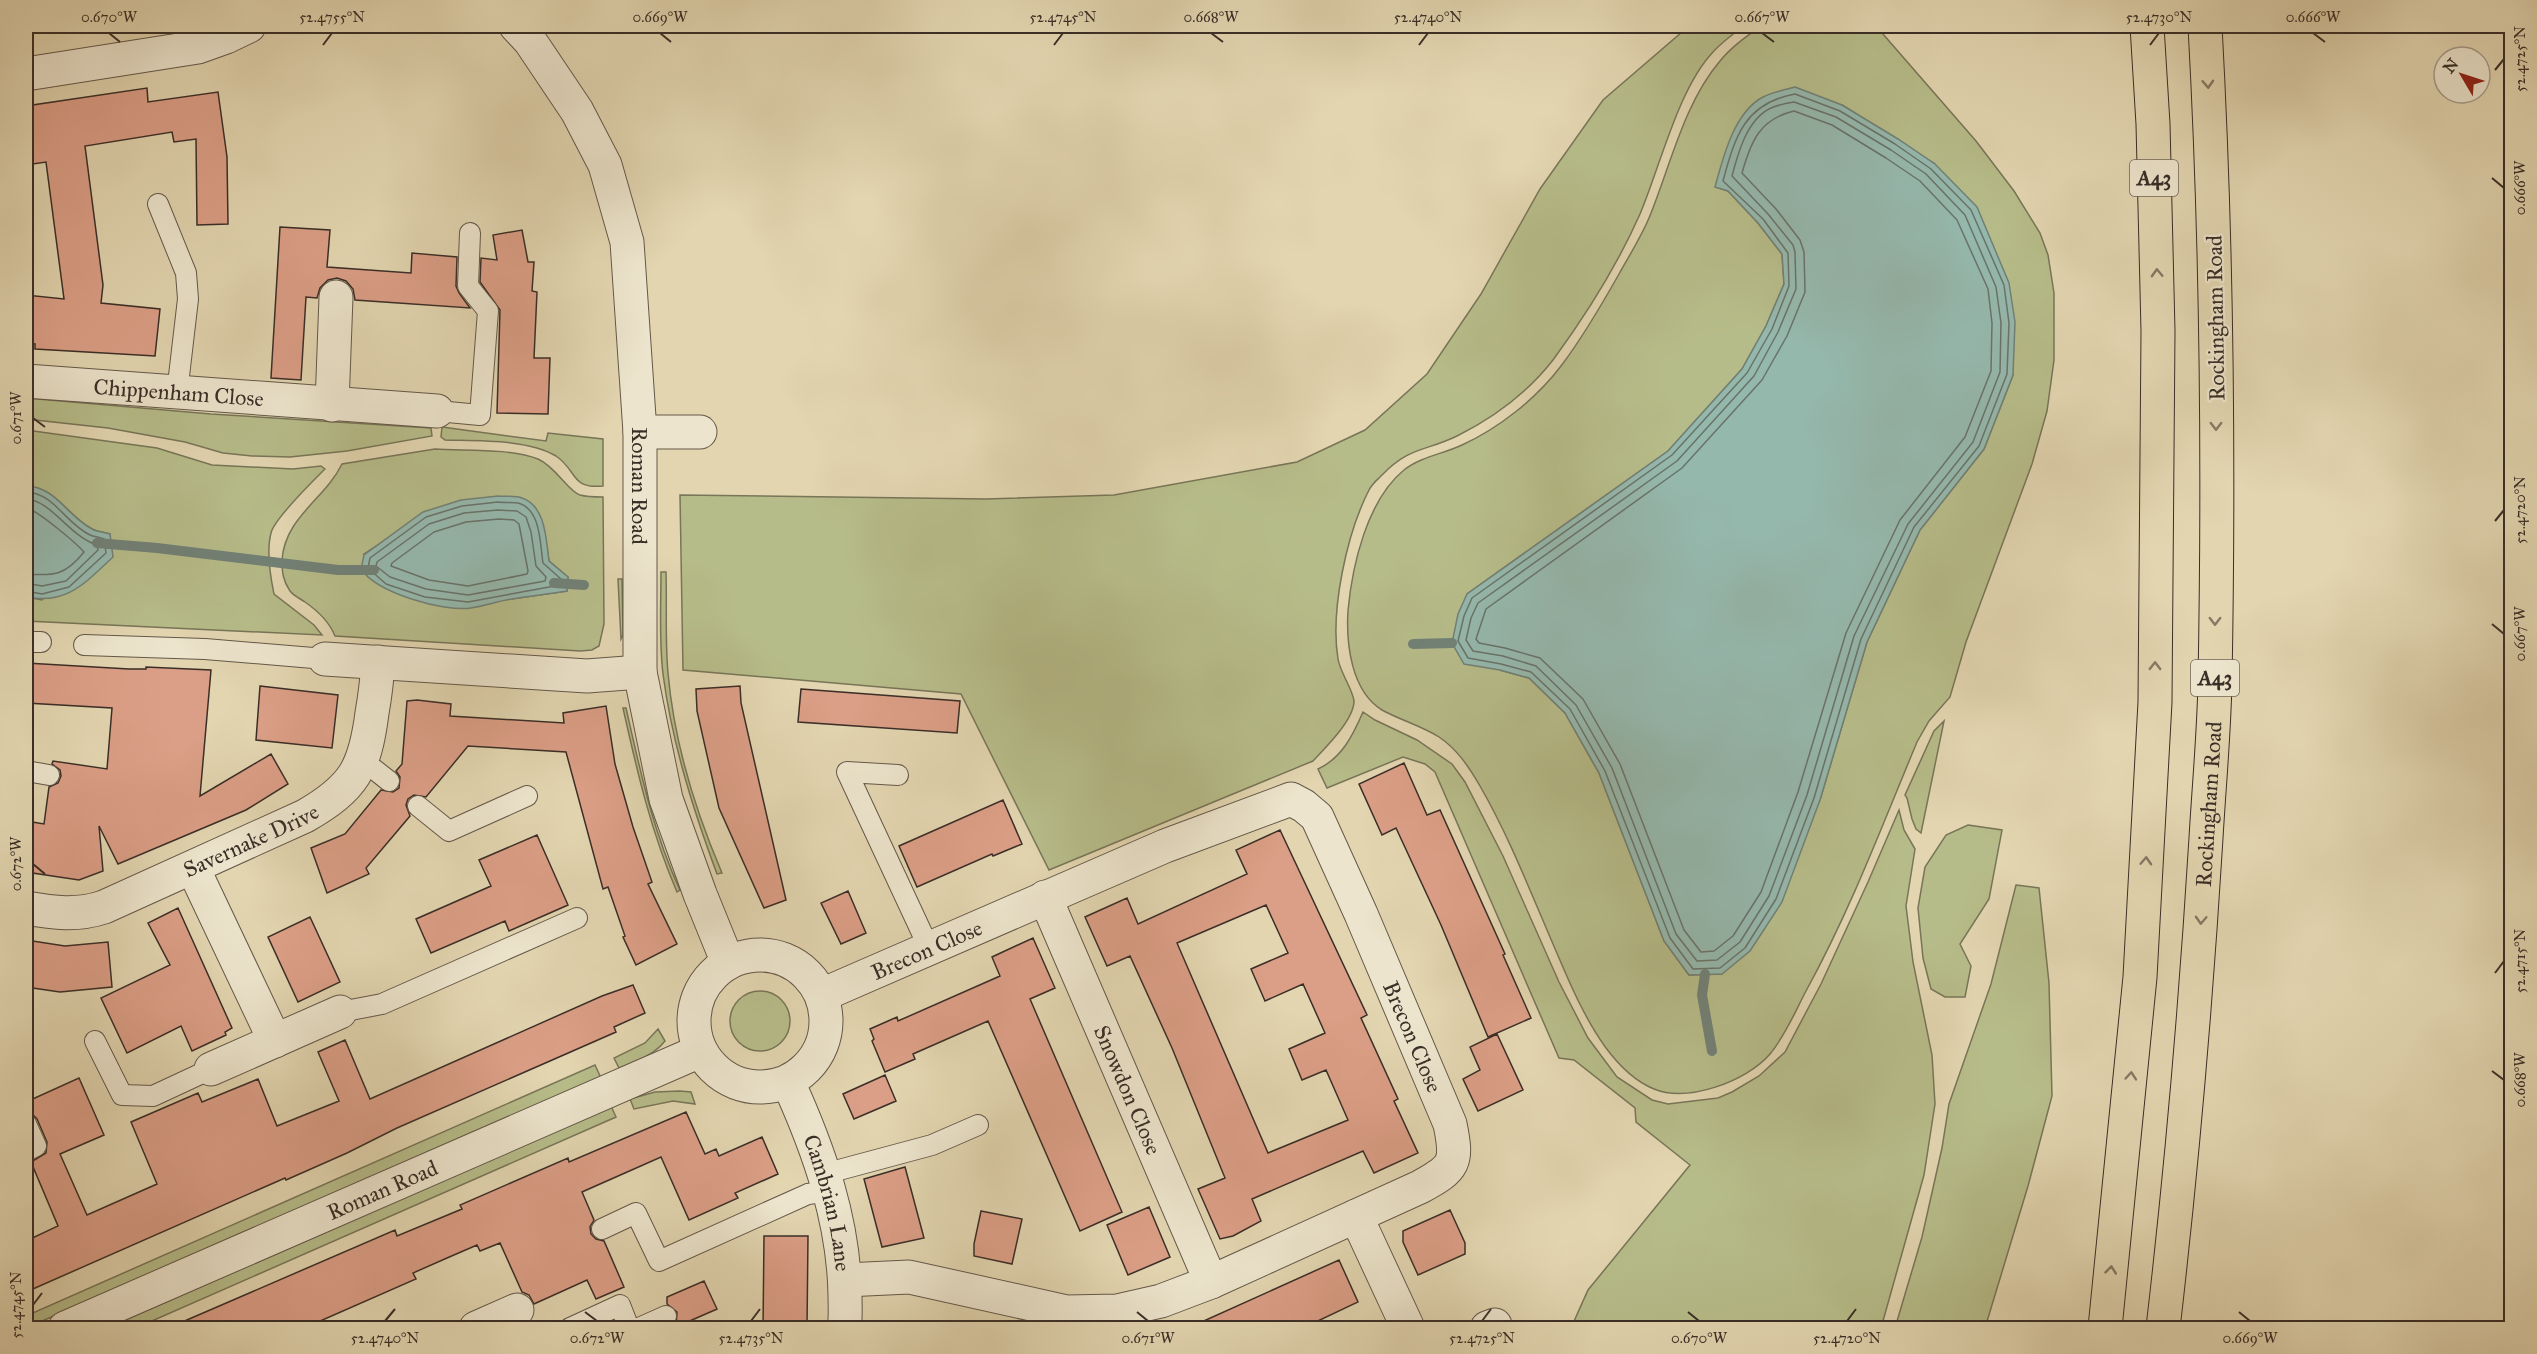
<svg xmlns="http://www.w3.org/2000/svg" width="2537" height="1354" viewBox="0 0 2537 1354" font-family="'IM FELL Great Primer',serif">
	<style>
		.green { fill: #b6bc89; stroke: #787558; stroke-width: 1.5; fill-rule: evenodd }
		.water { fill: #95b8ad; stroke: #718177; stroke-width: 1.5 }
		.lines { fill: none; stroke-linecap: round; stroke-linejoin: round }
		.shore { stroke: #68736a; stroke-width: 1.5 }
		.stream { stroke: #718177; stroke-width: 10 }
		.building { fill: #db9e86; stroke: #3a2e27; stroke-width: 1.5; fill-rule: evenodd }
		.lane-casing { stroke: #645849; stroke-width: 22 }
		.street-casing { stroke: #645849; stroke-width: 35 }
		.highway-casing { stroke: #3a2e27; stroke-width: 35 }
		.lane { stroke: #ece4cc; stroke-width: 20 }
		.street { stroke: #ece4cc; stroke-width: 33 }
		.highway { stroke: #e2d5b0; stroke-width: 33 }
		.oneway { stroke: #867965 }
		.ticks { fill: none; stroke: #3a2e27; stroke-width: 2 }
		.labels { text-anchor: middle; stroke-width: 4.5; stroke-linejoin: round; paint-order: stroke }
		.shield { fill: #ece4cc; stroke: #6f6558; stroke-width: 1.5 }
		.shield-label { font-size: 21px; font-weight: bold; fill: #3a2e27 }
		.street-label { font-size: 22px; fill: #3a2e27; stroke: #ece4cc }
		.neatline { fill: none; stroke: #3a2e27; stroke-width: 2 }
		.ticks-label { font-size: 15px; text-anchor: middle; fill: #3a2e27 }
	</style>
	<rect width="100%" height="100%" fill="#e2d5b0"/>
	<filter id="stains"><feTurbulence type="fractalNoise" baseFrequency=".00333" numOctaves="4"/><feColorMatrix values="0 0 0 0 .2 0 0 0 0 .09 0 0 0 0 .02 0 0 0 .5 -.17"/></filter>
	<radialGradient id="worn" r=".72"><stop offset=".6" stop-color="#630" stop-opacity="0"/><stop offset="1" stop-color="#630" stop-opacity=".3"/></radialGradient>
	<path class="green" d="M1689,26H1744C1733,34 1722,42 1713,52C1678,89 1660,167 1640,214C1617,266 1586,315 1553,360C1528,392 1493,418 1457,436C1424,452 1410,446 1381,476C1377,480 1372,484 1369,490C1347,533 1330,610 1338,659C1340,672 1353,690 1354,701C1354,720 1325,748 1313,761L1049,870L961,694L683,670L680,495L986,499L1114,495L1297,462L1365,430L1427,374L1481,294L1540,189L1603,100Z
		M1761,26H1876L1976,141L2014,191L2040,233L2048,255L2054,293V360L2047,411L2032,464L1966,642L1950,697L1929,721L1917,742C1882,826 1850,911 1806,991C1795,1012 1785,1036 1770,1054C1747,1081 1688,1103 1654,1089C1634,1081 1618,1064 1606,1048C1585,1019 1570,984 1556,951C1532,896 1510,838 1480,786C1469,767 1457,749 1439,737C1422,726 1400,720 1382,710C1351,691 1346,643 1348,611C1352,566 1367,500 1404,470C1420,457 1443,454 1462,445C1499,428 1536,399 1561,366C1583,337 1601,306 1619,274C1629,256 1641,237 1649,218C1670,167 1684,103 1720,61C1731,47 1747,36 1761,26ZM1842,105L1935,164L2013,375L1984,449L1920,530L1867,642L1820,800L1722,974L1689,975L1664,941L1599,773L1565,713L1529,678L1500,670L1467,594L1668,451L1742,369L1766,326L1784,284L1782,254L1758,223L1728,191L1716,187Z
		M26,398L211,414L431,428L432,436L347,451L290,457L252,456L223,453L185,442L108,428L26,419Z
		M442,427L546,441L548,433L603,439V486C570,489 578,471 556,456C528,439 477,441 445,440L441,437Z
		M26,430L157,448L212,465L293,469L321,466L325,469C313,481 274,519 271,533C266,552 270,575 274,594L314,625L322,635L26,621V597L42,600L110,534C104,532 97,532 92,529C67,516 56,487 26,486Z
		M435,449C465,451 510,448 538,459C556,467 568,491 580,495C587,497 596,497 603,497L604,624L599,646L592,650L580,651L335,636C329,621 318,611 305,602C299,598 294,596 290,591C283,581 282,572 282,560C285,517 325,499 342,464ZM544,529L549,561L568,577L567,591L511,599L364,554L390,537Z
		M661,572H666C667,605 665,640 668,673C674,742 695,810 722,873L717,874C693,809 672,743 663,674C659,641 661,606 661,572Z
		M618,579H622L623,635L621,639Z
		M623,708H626C640,770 653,832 680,890L677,892C651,832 637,771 623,708Z
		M1363,712L1375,720L1417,740L1452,764L1465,782L1503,856L1559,982L1588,1038L1617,1077L1652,1100L1668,1104L1718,1098L1732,1092L1759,1076L1785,1052L1821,984L1868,882L1899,810L1904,830L1915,849L1906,906L1913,962L1932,1055L1935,1104L1924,1175L1881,1328H1571L1588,1290L1690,1165L1636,1122L1635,1108L1574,1060L1559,1058L1435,772L1425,764L1403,757L1327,788L1318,769C1342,758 1353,735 1363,712Z
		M1944,721L1921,833L1916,829L1912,819L1907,798L1905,795L1934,731Z
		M1968,825L2002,830L1989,899L1960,944L1971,966L1965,997H1945L1931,989L1923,958L1918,908L1925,867L1946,835Z
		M2016,885L2039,888L2049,983L2052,1096L2028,1186L1985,1328H1895L1922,1237L1942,1148L1949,1104L1991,984Z
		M730 1021a30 30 0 1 1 60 0a30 30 0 1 1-60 0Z
		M658,1029L665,1041C653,1056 636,1061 619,1068L614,1058L645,1043Z
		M595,1065L601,1078L26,1328V1316Z
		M680,1091L691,1092L695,1104L673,1101L634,1109L630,1099L655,1092Z
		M611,1106L616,1117L136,1328H107Z"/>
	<path class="water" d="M1795,87L1842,105L1898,139L1935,164L1977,207L2009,283L2015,322L2013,375L1984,449L1920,530L1867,642L1820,800L1782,902L1750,951L1722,974L1689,975L1664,941L1599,773L1565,713L1529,678L1500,670L1464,664L1452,643L1458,614L1467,594L1668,451L1742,369L1766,326L1784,284L1782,254L1758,223L1728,191L1715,187C1723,158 1734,112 1763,97C1772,92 1785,90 1795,87Z
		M26,486C56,487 67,516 92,529C97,532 104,532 110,534L113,557C85,583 67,605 26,597Z
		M498,496C505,497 516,495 522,498C546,506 546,540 549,561L568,577L567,591C549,594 530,596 512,599C498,601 485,606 471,608C443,612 377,593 361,569L364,555L423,512L461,500Z"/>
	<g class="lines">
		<path class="shore" d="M1795,94L1840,111L1895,144L1931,169L1971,210L2004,285L2009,323L2007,374L1979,446L1914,527L1861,639L1814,798L1776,899L1745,948L1720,968L1693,969L1670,938L1605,771L1570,709L1531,672L1501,664L1468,658L1458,641L1464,616L1472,598L1672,455L1747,373L1772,329L1789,286L1788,253L1763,219L1723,181C1735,136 1745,103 1795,94Z
			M1794,102L1836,117L1891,150L1926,174L1965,215L1996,287L2001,323L2000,372L1973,442L1908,524L1854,636L1807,795L1769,896L1740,942L1717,960L1697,961L1676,934L1612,768L1576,705L1536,666L1503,656L1473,651L1466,640L1471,618L1478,603L1677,461L1754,376L1778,332L1796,289L1795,252L1793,245L1768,214L1732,176C1738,153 1747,119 1771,108C1778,105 1787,103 1794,102Z
			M1794,111L1832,125L1886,158L1920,181L1957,220L1988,289L1992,323L1991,371L1965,437L1900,520L1846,633L1798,792L1761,892L1733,936L1714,951L1701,952L1684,930L1620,764L1583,699L1540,658L1505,648L1479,643L1476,639L1486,609L1682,468L1762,380L1787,336L1805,292L1804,252L1800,240L1776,209L1742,173C1751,141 1760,119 1794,111Z
			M26,492C54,493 65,523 90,535C94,537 99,537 104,539L106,553L69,587L42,594L26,591
			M26,499C51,500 69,536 97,545L98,550L66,581L42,586L26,583
			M498,502C504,503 512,502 518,503C541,509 540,544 543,563L561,579L560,585L468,602L425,597L386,584L368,568L370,558L426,517L462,506Z
			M26,508C36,509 76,543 84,552C65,576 53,576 26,574
			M498,510L517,511L526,517L531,532L536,566L546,577L545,581L468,595L426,589L390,577L376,566L377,562L429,524L464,513Z
			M499,519L514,520L519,524L528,571L527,574L468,586L429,580L391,566L392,563L434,532L466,522Z"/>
		<path class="stream" d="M97,543L157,548L338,570H374
			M554,583L584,585
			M1413,644L1452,643
			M1705,974L1702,995L1712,1051"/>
	</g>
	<path class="building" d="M147,88L148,102L218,92L227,157L228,224L197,225L196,139L174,142L172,132L85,146L103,285L101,303L160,309L155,356L35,349V344L26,343V295L64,299L46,162L26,165V106Z
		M280,227L330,230L327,267L411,273L412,253L457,257L456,286L459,293L470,308L355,300L353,289L346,281L337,278L328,280L320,288L317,298L306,297L301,380L271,378Z
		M522,230L528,262H534L532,291L537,292L534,358H550L548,414L497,413L500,310L480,282L481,258L497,260L493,235Z
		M26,663L129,669H146V667L211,670L200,796L271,754L288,784L246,810L118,864L99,826L103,871L79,880L26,872V821L44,824L49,787L58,783L61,776L60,770L52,764L53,761L107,769L112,708L26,703Z
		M260,686L338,695L332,748L256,740Z
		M740,686L741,703L786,900L764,908L719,808L697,711L696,689Z
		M801,689L960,701L957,733L798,722Z
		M417,700L451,704L450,716L564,723L563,713L606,706L615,764L633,827L652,882L648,884L677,944L636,965L623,937L625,936L608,887L603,889L566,752L468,746L426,797L414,795L408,799L406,805L410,816L366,868L369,874L327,893L311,848L345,834L381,790L393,792L399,788L400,777L396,771L402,764L407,701Z
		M1404,763L1427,815L1440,810L1505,954L1503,955L1531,1018L1488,1037L1441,925L1396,828L1382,835L1359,784Z
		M1003,800L1022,844L993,856L992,854L917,887L899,846Z
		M1280,830L1367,1015L1361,1018L1398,1099L1394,1101L1418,1153L1374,1173L1363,1151L1252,1199L1261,1221L1233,1236L1220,1239L1198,1189L1225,1178L1172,1048L1130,956L1107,966L1085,917L1127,898L1138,924L1247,874L1236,850ZM1266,905L1288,953L1251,969L1265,1001L1303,984L1325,1033L1289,1049L1302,1080L1326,1070L1348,1120L1268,1153L1177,943Z
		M537,835L568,905L509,931L505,921L431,953L416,919L491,886L479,860Z
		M848,891L866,933L841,944L821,903Z
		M178,908L232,1028L225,1032L226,1035L192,1051L181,1026L127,1053L101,998L170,965L148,923Z
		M310,917L340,982L298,1002L268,937Z
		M1033,938L1055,988L1030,999L1122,1212L1080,1231L988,1021L913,1054L915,1059L885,1072L872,1041L874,1039L870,1029L897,1017L898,1021L1000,976L992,957Z
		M26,940L65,946L108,942L112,987L60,992L26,987Z
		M633,985L645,1013L614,1027L616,1032L397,1128L347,1153L286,1180L285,1178L26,1292V1241L58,1226L31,1162L46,1153L47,1142L37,1119L32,1114L26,1112V1102L79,1078L104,1135L60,1154L87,1215L157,1184L131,1122L198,1093L202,1102L258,1079L277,1126L339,1101L318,1052L345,1040L370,1099L602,996Z
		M1497,1034L1523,1090L1478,1111L1463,1079L1480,1070L1470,1047Z
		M885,1075L896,1101L854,1119L843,1094Z
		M686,1112L705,1154L716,1149L719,1156L762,1137L778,1174L735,1193L738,1198L689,1220L661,1157L582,1192L594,1220L590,1227L591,1234L596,1239L604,1241L624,1287L596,1299L587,1280L534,1304L529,1295L522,1292L500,1243L480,1251L477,1245L447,1258L413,1273L416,1279L302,1329H166L395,1230L397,1236L462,1209L460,1205L568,1158L569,1162Z
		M905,1167L924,1238L882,1247L864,1179Z
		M1149,1207L1170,1257L1128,1275L1107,1225Z
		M1450,1210L1465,1243V1254L1418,1275L1403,1242V1231Z
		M981,1211L1022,1219L1012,1264L974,1256V1244Z
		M764,1236H808L807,1329H763Z
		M1339,1260L1358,1302L1301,1329H1186Z
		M704,1281L717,1309L676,1327L677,1312L667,1304V1297Z"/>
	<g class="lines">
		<defs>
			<path id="lane" d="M158,204L186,273L188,299L177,393
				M437,411L480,415L488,311L468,286L470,233
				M26,642H41
				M84,645L205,649L325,659
				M362,764L375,770L389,781
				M26,771L49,775
				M898,775L847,772L929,948
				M418,806L449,831L527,796
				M340,1012L382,1004L577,918
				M95,1041L122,1095L153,1096L211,1069
				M26,1124L36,1146L26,1151
				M824,1174L932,1145L978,1125
				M602,1229L636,1213L659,1261L808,1194L829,1191
				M570,1328L620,1305L629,1328
				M639,1328L666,1316"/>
			<g id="street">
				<path id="s1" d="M516,26L530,41L577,111L605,165L627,242L640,432V672L666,799L700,894L728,963"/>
				<path d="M26,74L198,47L226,37L249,26"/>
				<path id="s2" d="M26,381L437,411"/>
				<path d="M332,405L336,297"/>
				<path d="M640,432H700"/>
				<path d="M325,659L587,676L640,672"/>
				<path d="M193,868L275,1041"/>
				<path id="s3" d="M1045,897L1211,1282"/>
				<path id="s4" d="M26,908C54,913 77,916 104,907L305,816C354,788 365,768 372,713C375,696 377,680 378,662"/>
				<circle cx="760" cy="1021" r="66"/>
				<path id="s5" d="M822,995L1165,846L1291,799L1304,806L1317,817L1361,914L1450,1124C1458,1163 1455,1168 1420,1187L1211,1282L1161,1301L1117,1311L1067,1312L909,1277L845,1280"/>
				<path d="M211,1069L340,1012"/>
				<path id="s6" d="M788,1082C819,1150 844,1221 845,1296C845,1307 846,1318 844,1328"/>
				<path d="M1356,1216L1408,1328"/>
				<path id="s7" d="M65,1328L700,1051"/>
				<path d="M476,1328L517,1310"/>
				<path d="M1487,1328L1495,1325"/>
			</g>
			<g id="highway">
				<path d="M2105,1328L2140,977L2155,702L2158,331L2153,124L2147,26"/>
				<path id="s8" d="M2163,1328C2182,1165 2196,1002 2206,838C2209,786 2214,734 2215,681C2219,463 2217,244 2205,26"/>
			</g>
		</defs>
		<use href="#lane" class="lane-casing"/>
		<use href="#street" class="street-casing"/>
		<use href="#highway" class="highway-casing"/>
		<use href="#lane" class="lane"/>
		<use href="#street" class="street"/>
		<use href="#highway" class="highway"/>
	</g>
	<defs><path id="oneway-chevron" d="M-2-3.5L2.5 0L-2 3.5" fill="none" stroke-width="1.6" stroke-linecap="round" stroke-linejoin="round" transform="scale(1.5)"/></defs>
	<g class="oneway">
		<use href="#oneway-chevron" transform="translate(2208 84) rotate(87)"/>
		<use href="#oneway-chevron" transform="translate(2157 273) rotate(-92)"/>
		<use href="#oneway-chevron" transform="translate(2216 426) rotate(90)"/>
		<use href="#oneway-chevron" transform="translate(2215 621) rotate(90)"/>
		<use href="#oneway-chevron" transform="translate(2155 666) rotate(-89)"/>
		<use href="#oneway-chevron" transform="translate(2146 861) rotate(-87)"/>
		<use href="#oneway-chevron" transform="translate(2201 920) rotate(93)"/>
		<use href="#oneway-chevron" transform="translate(2131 1076) rotate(-85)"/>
		<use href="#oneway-chevron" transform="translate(2111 1270) rotate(-84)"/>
	</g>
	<path class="ticks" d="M109,33L120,42M660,33L671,42M1211,33L1223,42M1762,33L1774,42M2313,33L2325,42M323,45L332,33M1054,45L1063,33M1419,45L1428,33M2150,45L2159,33M2495,70L2504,59M2492,178L2504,188M33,418L45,427M2495,521L2504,510M2492,624L2504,634M33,864L45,874M2495,973L2504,961M2492,1071L2504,1080M33,1305L42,1293M585,1312L597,1321M1137,1312L1148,1321M1688,1312L1699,1321M2239,1312L2250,1321M385,1321L395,1309M751,1321L760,1309M1482,1321L1491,1309M1847,1321L1856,1309"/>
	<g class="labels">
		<g class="shield">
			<rect x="2130" y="160" width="48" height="36" rx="4.5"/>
			<rect x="2191" y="660" width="48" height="36" rx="4.5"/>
		</g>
		<g class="shield-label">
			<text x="2154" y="185">A43</text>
			<text x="2215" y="685">A43</text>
		</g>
		<g class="street-label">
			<text transform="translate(2215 318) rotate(-91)" y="8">Rockingham Road</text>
			<text dy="8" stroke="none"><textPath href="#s2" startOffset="153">Chippenham Close</textPath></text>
			<text dy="8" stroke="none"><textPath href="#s1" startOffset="490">Roman Road</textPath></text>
			<text dy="8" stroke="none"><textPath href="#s8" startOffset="526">Rockingham Road</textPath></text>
			<text dy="8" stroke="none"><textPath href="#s4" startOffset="240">Savernake Drive</textPath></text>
			<text dy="8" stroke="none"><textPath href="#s5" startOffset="114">Brecon Close</textPath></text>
			<text dy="8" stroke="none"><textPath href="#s5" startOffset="780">Brecon Close</textPath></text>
			<text dy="8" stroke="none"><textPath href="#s3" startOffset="210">Snowdon Close</textPath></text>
			<text dy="8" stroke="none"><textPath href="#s7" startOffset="346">Roman Road</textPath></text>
			<text dy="8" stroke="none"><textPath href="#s6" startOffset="128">Cambrian Lane</textPath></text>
		</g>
	</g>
	<rect width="2537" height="1354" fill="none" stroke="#e2d5b0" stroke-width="66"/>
	<g transform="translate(2462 75) rotate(309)"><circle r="28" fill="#ece4cc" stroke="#a59b8a" stroke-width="1.5"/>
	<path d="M0-4.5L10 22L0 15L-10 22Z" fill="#8f2418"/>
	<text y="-9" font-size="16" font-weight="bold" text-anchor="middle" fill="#3a2e27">N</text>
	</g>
	<rect x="33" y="33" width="2471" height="1288" class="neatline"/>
	<g class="ticks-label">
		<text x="109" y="22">0.670°W</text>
		<text x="332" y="22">52.4755°N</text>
		<text x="660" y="22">0.669°W</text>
		<text x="1063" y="22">52.4745°N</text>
		<text x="1211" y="22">0.668°W</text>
		<text x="1428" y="22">52.4740°N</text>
		<text x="1762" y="22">0.667°W</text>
		<text x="2159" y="22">52.4730°N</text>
		<text x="2313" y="22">0.666°W</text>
		<text transform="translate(2520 59) rotate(-90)" y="5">52.4725°N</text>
		<text transform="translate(2520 188) rotate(-90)" y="5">0.666°W</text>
		<text transform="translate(16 418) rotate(-90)" y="5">0.671°W</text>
		<text transform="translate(2520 510) rotate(-90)" y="5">52.4720°N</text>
		<text transform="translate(2520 634) rotate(-90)" y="5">0.667°W</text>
		<text transform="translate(16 864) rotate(-90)" y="5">0.672°W</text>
		<text transform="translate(2520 961) rotate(-90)" y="5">52.4715°N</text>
		<text transform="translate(2520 1080) rotate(-90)" y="5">0.668°W</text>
		<text transform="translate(16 1305) rotate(-90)" y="5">52.4745°N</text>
		<text x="385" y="1343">52.4740°N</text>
		<text x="597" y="1343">0.672°W</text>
		<text x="751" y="1343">52.4735°N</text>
		<text x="1148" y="1343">0.671°W</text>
		<text x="1482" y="1343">52.4725°N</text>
		<text x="1699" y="1343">0.670°W</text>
		<text x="1847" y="1343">52.4720°N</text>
		<text x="2250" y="1343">0.669°W</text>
	</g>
	<rect width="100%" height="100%" filter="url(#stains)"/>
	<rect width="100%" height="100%" fill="url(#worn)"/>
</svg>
